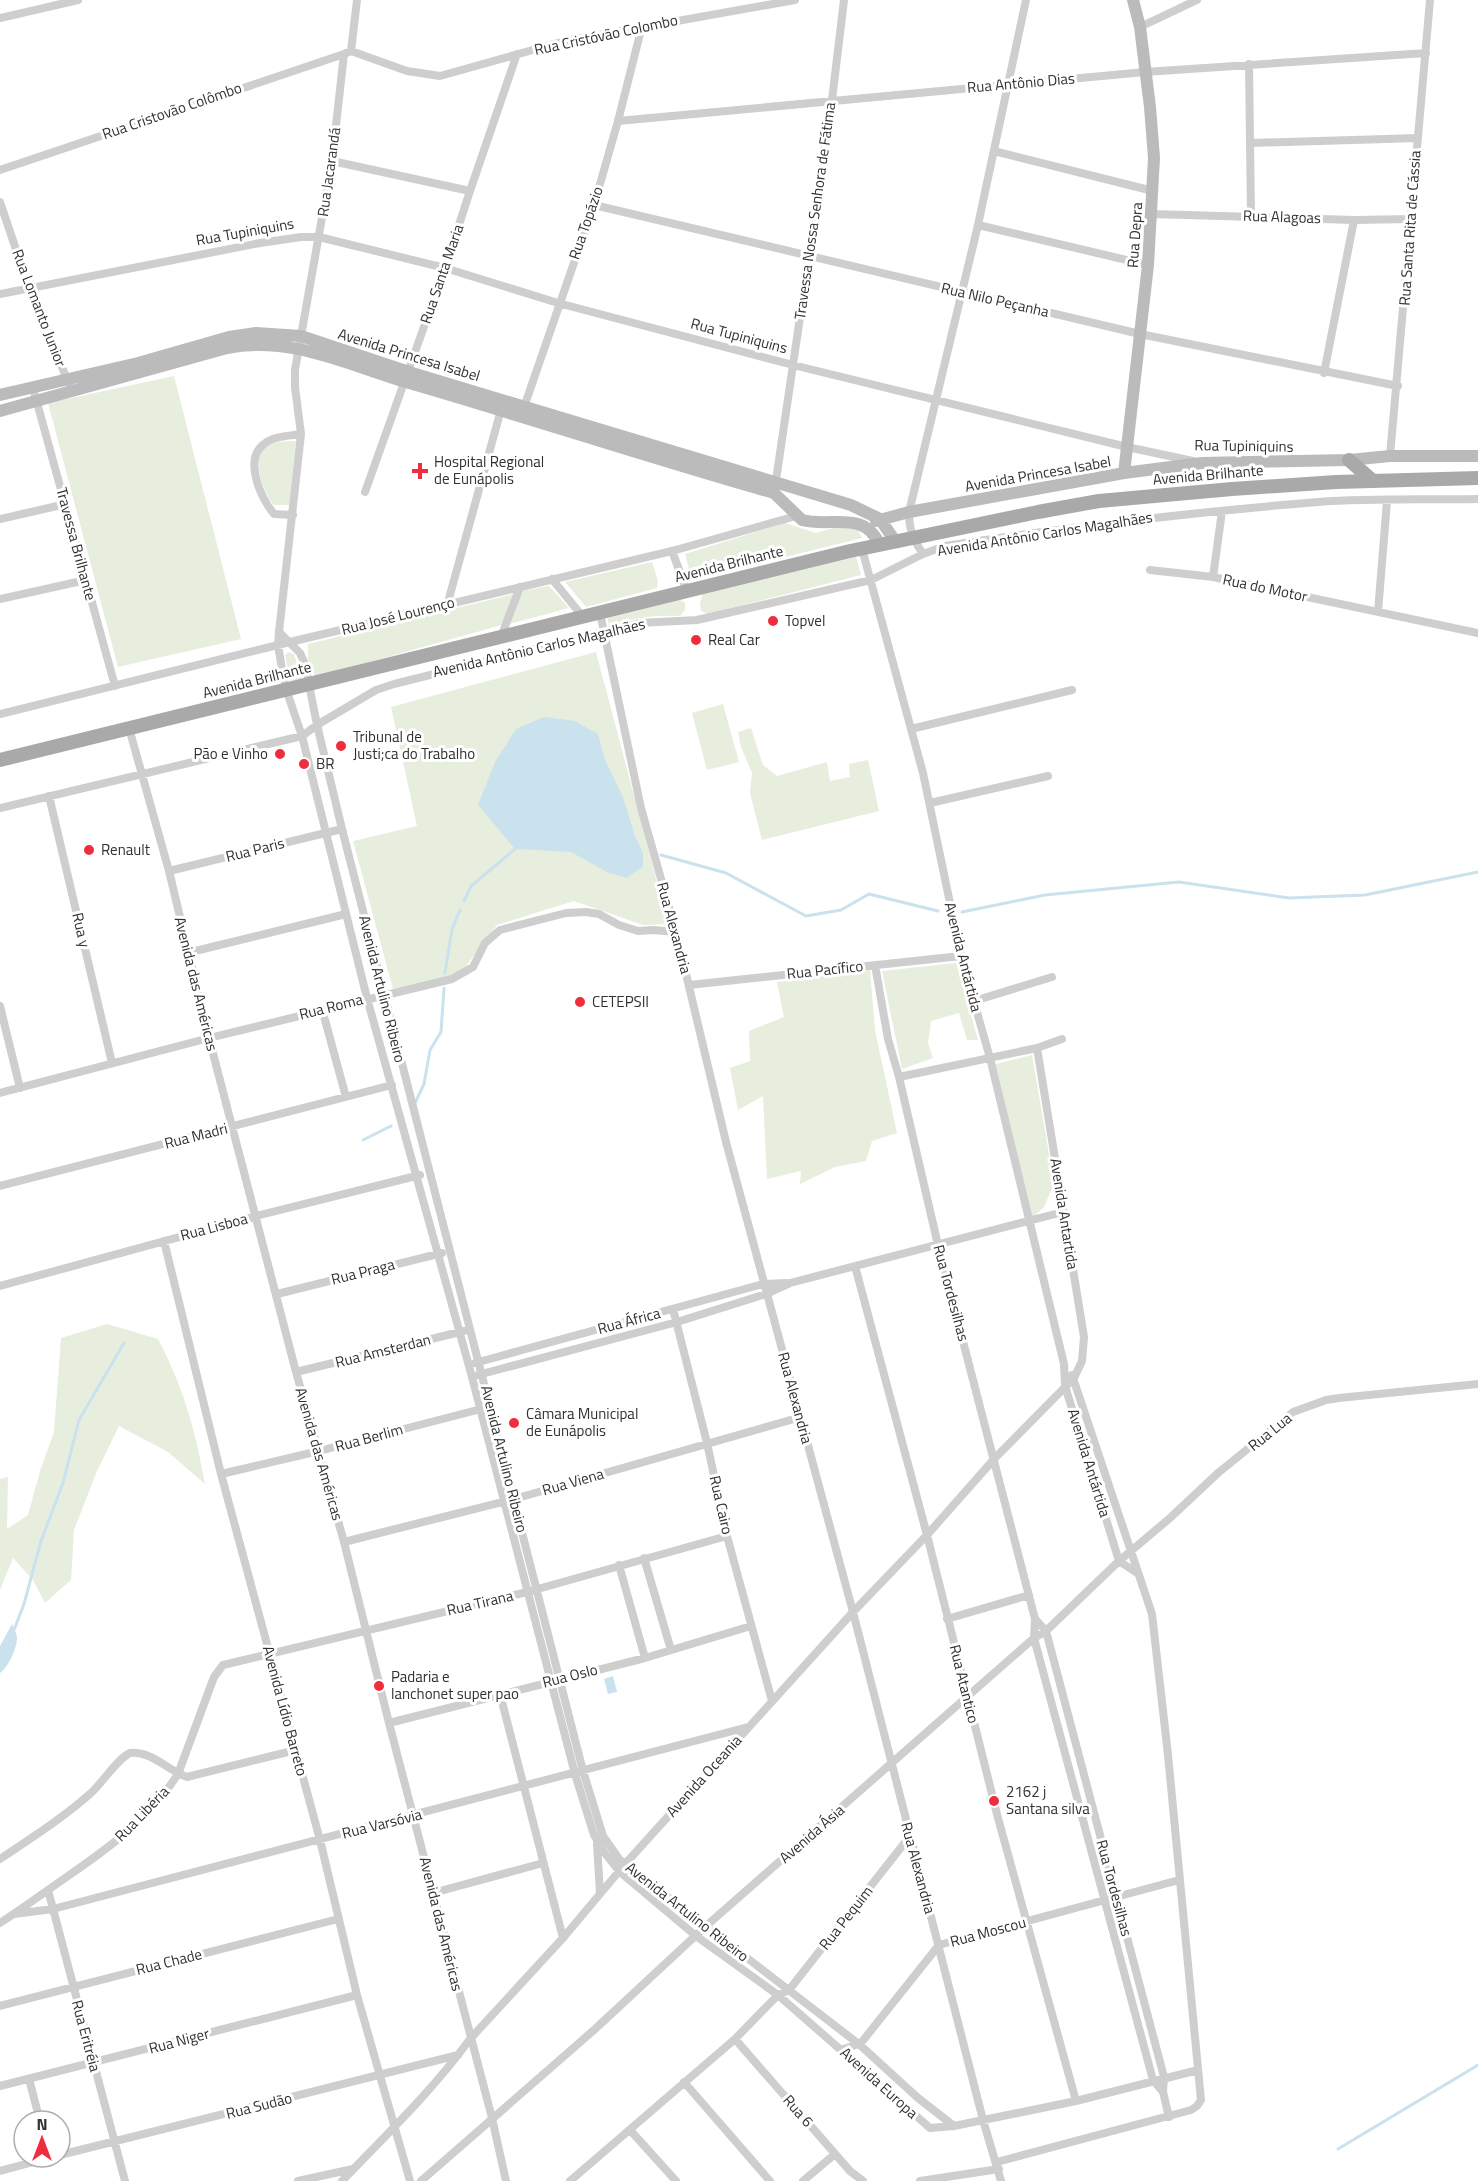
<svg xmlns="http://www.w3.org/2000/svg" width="1478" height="2181" viewBox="0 0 1478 2181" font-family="'Titillium Web',sans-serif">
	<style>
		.green { fill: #e7eede }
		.water { fill: #cae1ee }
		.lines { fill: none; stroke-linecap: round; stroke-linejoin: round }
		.stream { stroke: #cae1ee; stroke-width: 3 }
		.street { stroke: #cecece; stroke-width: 8 }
		.secondary { stroke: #bbb; stroke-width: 12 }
		.primary { stroke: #a9a9a9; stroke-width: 14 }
		.poi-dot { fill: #ee2d3d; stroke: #fff; stroke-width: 2 }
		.labels { text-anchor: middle; stroke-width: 6; stroke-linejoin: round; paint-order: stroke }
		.street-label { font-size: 15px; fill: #313131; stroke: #fff }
		.poi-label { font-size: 15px; fill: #313131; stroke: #fff; text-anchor: start }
	</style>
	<rect width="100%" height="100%" fill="#fff"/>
	<path class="green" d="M174,376L241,639L118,667L48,403Z
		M296,441L289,505H274C263,493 249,455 268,446C276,441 286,441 296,441Z
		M785,523L816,533L837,527H856L862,538L692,580L685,554Z
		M856,557L861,575L708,614L701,611L700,603L703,594Z
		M652,562L658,581L657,588L586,607L565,582Z
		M549,586L569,608L510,624L522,591Z
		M514,594L502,625L315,677L308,659V644Z
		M679,599L685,603V610L680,616C655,615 633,618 609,625L607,616Z
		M288,652L294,654L302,679L290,681L285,655Z
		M596,652L668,924L643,925L574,901L497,925L457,978L393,989L353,841L417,826L391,707Z
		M723,704L739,762L707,770L692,713Z
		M751,728L763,765L777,776L827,762L830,781L850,777L849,764L868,760L879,811L762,840L750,793L752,773L741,747L738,732Z
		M956,963L978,1040H967L959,1013L931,1021L928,1043L933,1058L902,1069L882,971Z
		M870,970L875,1030L897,1133L872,1141L866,1161L835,1167L800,1184L801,1171L767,1179L763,1096L738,1110L730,1068L750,1061L749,1031L784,1017L777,982Z
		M1032,1055L1054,1183L1044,1207L1032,1218L1028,1206L996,1064Z
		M107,1324L158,1339C184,1389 195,1429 205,1484L168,1452L119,1426L97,1471L74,1530L71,1580L45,1603L33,1580L13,1558L0,1590V1479L8,1477L7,1529L28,1515L40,1471L54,1432L61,1338Z"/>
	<path class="water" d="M544,717L575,721L598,734L605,760L623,797L635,836L643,853V867L626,878L607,872L571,852L515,849L478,805L495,762L516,729Z
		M12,1624C14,1628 17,1634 17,1638C17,1648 8,1668 0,1673V1646Z
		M613,1676L617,1692L608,1694L604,1679Z"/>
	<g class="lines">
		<path class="stream" d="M661,855L726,873L806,916L841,910L869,894L938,911
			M464,901L471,886L515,849
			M962,912L1045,895L1179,882L1289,898L1365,895L1478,872
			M445,973L452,929L460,910
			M415,1103L424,1084L430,1050L441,1032L444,988
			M363,1140L391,1126
			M14,1630L24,1604L41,1541L63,1483L79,1420L124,1343
			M1338,2149L1478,2065"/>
		<path class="street" d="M357,0L351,51L344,54L332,161L295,370V387L301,434L279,632L278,645L282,669L286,689L302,736L367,998L472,1377L575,1774L594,1835L604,1852L620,1872L696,1936L778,1995L930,2128L954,2126L1076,2101L1198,2070
			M0,18L78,0
			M1140,27L1197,0
			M351,51L407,71L440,76L565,41L795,0
			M1249,64L1251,216
			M618,121L1145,72L1426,53
			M1251,143L1418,138
			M994,151L1153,191
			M332,161L470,191
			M0,170L344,54
			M0,202L29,288L69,384
			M594,205L1140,334L1398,386
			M1151,214L1354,220L1412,219
			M978,225L1148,265
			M0,294L260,243L301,237H319L445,268L558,303L793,365L1127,447L1193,461
			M1324,373L1354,220
			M33,388L115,686
			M523,410L594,205L618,121L642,26
			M1390,456L1430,0
			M775,487L832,100L844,0
			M365,492L445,268L470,191L517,54
			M293,515L274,514C261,498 243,460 264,444C274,436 289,436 301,434
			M0,519L66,504
			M862,549L923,773L961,956L990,1058L1064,1364L1065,1386L1119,1561L1137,1573
			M672,551L687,591
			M923,554C913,539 909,530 909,512L978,225L1026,0
			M1150,570L1213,577L1478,633
			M1213,577L1222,511
			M552,579L583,617
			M0,599L86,580
			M452,603L448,602L502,406
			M1378,612L1387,501
			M600,613L641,808L676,932L726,1142L853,1612L983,2120L1001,2181
			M279,632L300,653L305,664L317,725L342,829L583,1771L603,1836L620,1860L860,2045L918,2098L954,2126
			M501,637L520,587
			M0,714L290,642L672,551L796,516
			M129,728L169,871L209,1038L296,1372L344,1542L389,1723L492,2118L506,2181
			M911,729L1072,690
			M49,796L112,1063
			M930,803L1048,776
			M0,808L302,736L317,725L376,690L394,684L639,623L697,620L871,580L923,554L945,546C1069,527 1193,512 1318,502C1371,498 1425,500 1478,499
			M169,871L342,829
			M187,953L346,914
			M875,965L888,1039L899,1077L938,1245L1035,1619L1034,1638L1153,2080L1163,2092
			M689,985L961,956
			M974,1001L1052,977
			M0,1006L20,1088
			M322,1009L346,1097
			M899,1077L1037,1048L1062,1039
			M0,1093L209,1038L452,979L473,967L485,943L500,930L566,913L586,912L599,914L619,925L638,931L653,930L676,932
			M0,1186L392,1085
			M164,1241L221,1474L320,1840L357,1995L410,2181
			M855,1266L927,1535L998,1818L1076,2101
			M0,1286L256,1216L420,1175
			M277,1294L442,1253
			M673,1309L707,1443L727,1536L772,1701
			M475,1363L763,1284L787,1283
			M296,1372L464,1331
			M478,1375L677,1322L766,1294L790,1283L1063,1212
			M221,1474L319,1451L481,1409
			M344,1542L514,1499L801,1417
			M644,1558L671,1650
			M619,1565L645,1658
			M947,1619L1029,1595
			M1035,1619L1046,1631L1164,2077L1163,2092L1169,2117
			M500,1694L563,1938
			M389,1723L645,1658L751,1626
			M597,1844L600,1893
			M0,1859C31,1838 63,1818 91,1793C103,1782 117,1759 130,1753C152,1751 167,1770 187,1777L296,1750
			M48,1890L125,2181
			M433,1893L543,1863
			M14,1914L53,1909L748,1727
			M0,1923C23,1908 45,1892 68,1876C110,1847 150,1818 178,1774L214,1677L223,1665L527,1592L727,1536
			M0,2006L338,1919
			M735,2039L850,2171L863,2181
			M841,2050L861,2043L939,1945L1179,1880
			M29,2079L40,2121
			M684,2082L770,2181
			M0,2086L357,1995
			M630,2130L676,2181
			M60,2155L458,2055
			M997,2162L1191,2110L1197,2106L1201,2100L1168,1755L1152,1614L1072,1375
			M0,2171L52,2157
			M298,2181L353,2169
			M342,2181C386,2135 433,2090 470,2039L563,1938L626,1863L853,1612L927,1535L995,1458L1074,1378L1082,1361L1084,1337L1037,1048
			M421,2181L594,2030L706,1926L1034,1638L1046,1631L1119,1561L1170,1518L1218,1473L1293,1412L1326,1400L1339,1398L1478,1384
			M570,2181L735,2039L778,1995L789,1990L910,1836
			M803,2181L835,2154
			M920,2181L999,2169"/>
		<path class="secondary" d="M0,395L138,363L229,337L256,333L301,336L409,372L851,505L880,519L895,541
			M0,411L227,348C295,335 351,367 416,385C536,420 654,459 774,493L802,520C832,528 863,509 880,545
			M1124,473L1148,265L1154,158L1150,107L1140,27L1133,0
			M876,521L909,512L1124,473L1202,463L1349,460L1390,456H1478"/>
		<path class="primary" d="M1349,460L1373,481
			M0,760L850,551L1038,512L1099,501L1232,489L1336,482L1478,478"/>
	</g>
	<g class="poi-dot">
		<path d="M417 462h6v6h6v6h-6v6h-6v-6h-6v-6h6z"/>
		<circle cx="773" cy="621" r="6"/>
		<circle cx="696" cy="640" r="6"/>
		<circle cx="341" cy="746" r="6"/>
		<circle cx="280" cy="754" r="6"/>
		<circle cx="304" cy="764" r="6"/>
		<circle cx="89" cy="850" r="6"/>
		<circle cx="580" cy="1002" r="6"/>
		<circle cx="514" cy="1423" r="6"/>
		<circle cx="379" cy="1686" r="6"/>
		<circle cx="994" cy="1801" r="6"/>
	</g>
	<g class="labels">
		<g class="street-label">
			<text transform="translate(606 35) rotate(-12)" y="5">Rua Cristóvão Colombo</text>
			<text transform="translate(1021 83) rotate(-5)" y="5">Rua Antônio Dias</text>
			<text transform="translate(172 111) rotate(-19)" y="5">Rua Cristovão Colômbo</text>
			<text transform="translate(329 172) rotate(-82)" y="5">Rua Jacarandá</text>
			<text transform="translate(815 211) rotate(-82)" y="5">Travessa Nossa Senhora de Fátima</text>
			<text transform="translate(1282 217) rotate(2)" y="5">Rua Alagoas</text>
			<text transform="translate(586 223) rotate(-71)" y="5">Rua Topázio</text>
			<text transform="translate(1410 228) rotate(-86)" y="5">Rua Santa Rita de Cássia</text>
			<text transform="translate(245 232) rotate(-10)" y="5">Rua Tupiniquins</text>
			<text transform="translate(1135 235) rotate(-86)" y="5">Rua Depra</text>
			<text transform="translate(442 274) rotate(-71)" y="5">Rua Santa Maria</text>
			<text transform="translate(995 300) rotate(13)" y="5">Rua Nilo Peçanha</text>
			<text transform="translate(39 308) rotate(69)" y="5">Rua Lomanto Junior</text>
			<text transform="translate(739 336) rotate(15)" y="5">Rua Tupiniquins</text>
			<text transform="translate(409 355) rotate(17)" y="5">Avenida Princesa Isabel</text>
			<text transform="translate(1244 446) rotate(1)" y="5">Rua Tupiniquins</text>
			<text transform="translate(1038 474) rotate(-10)" y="5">Avenida Princesa Isabel</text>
			<text transform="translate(1208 475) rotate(-5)" y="5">Avenida Brilhante</text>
			<text transform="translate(1045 534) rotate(-9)" y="5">Avenida Antônio Carlos Magalhães</text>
			<text transform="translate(76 544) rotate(75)" y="5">Travessa Brilhante</text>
			<text transform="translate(729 564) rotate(-14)" y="5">Avenida Brilhante</text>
			<text transform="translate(1265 588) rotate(12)" y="5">Rua do Motor</text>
			<text transform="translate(398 616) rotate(-14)" y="5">Rua José Lourenço</text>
			<text transform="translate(539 648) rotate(-13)" y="5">Avenida Antônio Carlos Magalhães</text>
			<text transform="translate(257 680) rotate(-14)" y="5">Avenida Brilhante</text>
			<text transform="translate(255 850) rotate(-14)" y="5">Rua Paris</text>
			<text transform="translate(674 928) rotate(75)" y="5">Rua Alexandria</text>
			<text transform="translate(81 930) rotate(77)" y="5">Rua y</text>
			<text transform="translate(963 957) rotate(76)" y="5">Avenida Antártida</text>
			<text transform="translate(825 970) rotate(-6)" y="5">Rua Pacífico</text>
			<text transform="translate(196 984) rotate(76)" y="5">Avenida das Américas</text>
			<text transform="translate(382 989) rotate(76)" y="5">Avenida Artulino Ribeiro</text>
			<text transform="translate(331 1007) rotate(-14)" y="5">Rua Roma</text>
			<text transform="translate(196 1136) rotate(-14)" y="5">Rua Madri</text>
			<text transform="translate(1064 1214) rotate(81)" y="5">Avenida Antartida</text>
			<text transform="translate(214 1227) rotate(-15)" y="5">Rua Lisboa</text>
			<text transform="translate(363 1272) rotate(-14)" y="5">Rua Praga</text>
			<text transform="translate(951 1293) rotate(75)" y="5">Rua Tordesilhas</text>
			<text transform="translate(629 1321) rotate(-15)" y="5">Rua África</text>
			<text transform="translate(383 1351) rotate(-14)" y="5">Rua Amsterdan</text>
			<text transform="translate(795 1398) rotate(75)" y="5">Rua Alexandria</text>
			<text transform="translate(1270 1432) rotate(-39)" y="5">Rua Lua</text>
			<text transform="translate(369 1438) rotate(-15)" y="5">Rua Berlim</text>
			<text transform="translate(319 1454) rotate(74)" y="5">Avenida das Américas</text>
			<text transform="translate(504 1459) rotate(76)" y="5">Avenida Artulino Ribeiro</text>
			<text transform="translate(1089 1463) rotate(73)" y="5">Avenida Antártida</text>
			<text transform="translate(573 1482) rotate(-16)" y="5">Rua Viena</text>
			<text transform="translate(721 1505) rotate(77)" y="5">Rua Cairo</text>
			<text transform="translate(480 1603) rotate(-13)" y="5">Rua Tirana</text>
			<text transform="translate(570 1676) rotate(-14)" y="5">Rua Oslo</text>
			<text transform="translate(964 1684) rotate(76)" y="5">Rua Atantico</text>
			<text transform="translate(285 1711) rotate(75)" y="5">Avenida Lídio Barreto</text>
			<text transform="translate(704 1776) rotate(-48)" y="5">Avenida Oceania</text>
			<text transform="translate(142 1814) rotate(-46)" y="5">Rua Libéria</text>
			<text transform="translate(382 1824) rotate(-14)" y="5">Rua Varsóvia</text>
			<text transform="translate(812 1834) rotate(-41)" y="5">Avenida Ásia</text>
			<text transform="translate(918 1868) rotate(75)" y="5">Rua Alexandria</text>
			<text transform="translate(1114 1888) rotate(75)" y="5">Rua Tordesilhas</text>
			<text transform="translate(687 1912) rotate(38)" y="5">Avenida Artulino Ribeiro</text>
			<text transform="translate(846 1918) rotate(-52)" y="5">Rua Pequim</text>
			<text transform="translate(441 1924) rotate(76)" y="5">Avenida das Américas</text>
			<text transform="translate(988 1932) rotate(-15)" y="5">Rua Moscou</text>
			<text transform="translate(169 1962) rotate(-14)" y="5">Rua Chade</text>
			<text transform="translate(86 2036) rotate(75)" y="5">Rua Eritréia</text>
			<text transform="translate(179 2041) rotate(-15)" y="5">Rua Niger</text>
			<text transform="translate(879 2083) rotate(42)" y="5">Avenida Europa</text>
			<text transform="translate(259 2106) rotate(-14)" y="5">Rua Sudão</text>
			<text transform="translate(798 2111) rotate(49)" y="5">Rua 6</text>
		</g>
		<g class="poi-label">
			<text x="434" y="467">Hospital Regional<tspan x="434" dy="17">de Eunápolis</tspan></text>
			<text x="785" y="626">Topvel</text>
			<text x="708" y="645">Real Car</text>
			<text x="353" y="742">Tribunal de<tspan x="353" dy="17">Justi;ca do Trabalho</tspan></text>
			<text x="268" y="759" text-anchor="end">Pão e Vinho</text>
			<text x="316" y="769">BR</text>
			<text x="101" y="855">Renault</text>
			<text x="592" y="1007">CETEPSII</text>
			<text x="526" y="1419">Câmara Municipal<tspan x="526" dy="17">de Eunápolis</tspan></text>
			<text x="391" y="1682">Padaria e<tspan x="391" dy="17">lanchonet super pao</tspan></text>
			<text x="1006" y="1797">2162 j<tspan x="1006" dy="17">Santana silva</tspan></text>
		</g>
	</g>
	<g transform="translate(42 2139)"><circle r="28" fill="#ffffff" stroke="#adadad" stroke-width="1.5"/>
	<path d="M0-4.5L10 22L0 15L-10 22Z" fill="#ee2d3d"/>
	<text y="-9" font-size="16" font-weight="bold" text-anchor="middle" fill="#313131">N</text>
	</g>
</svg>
